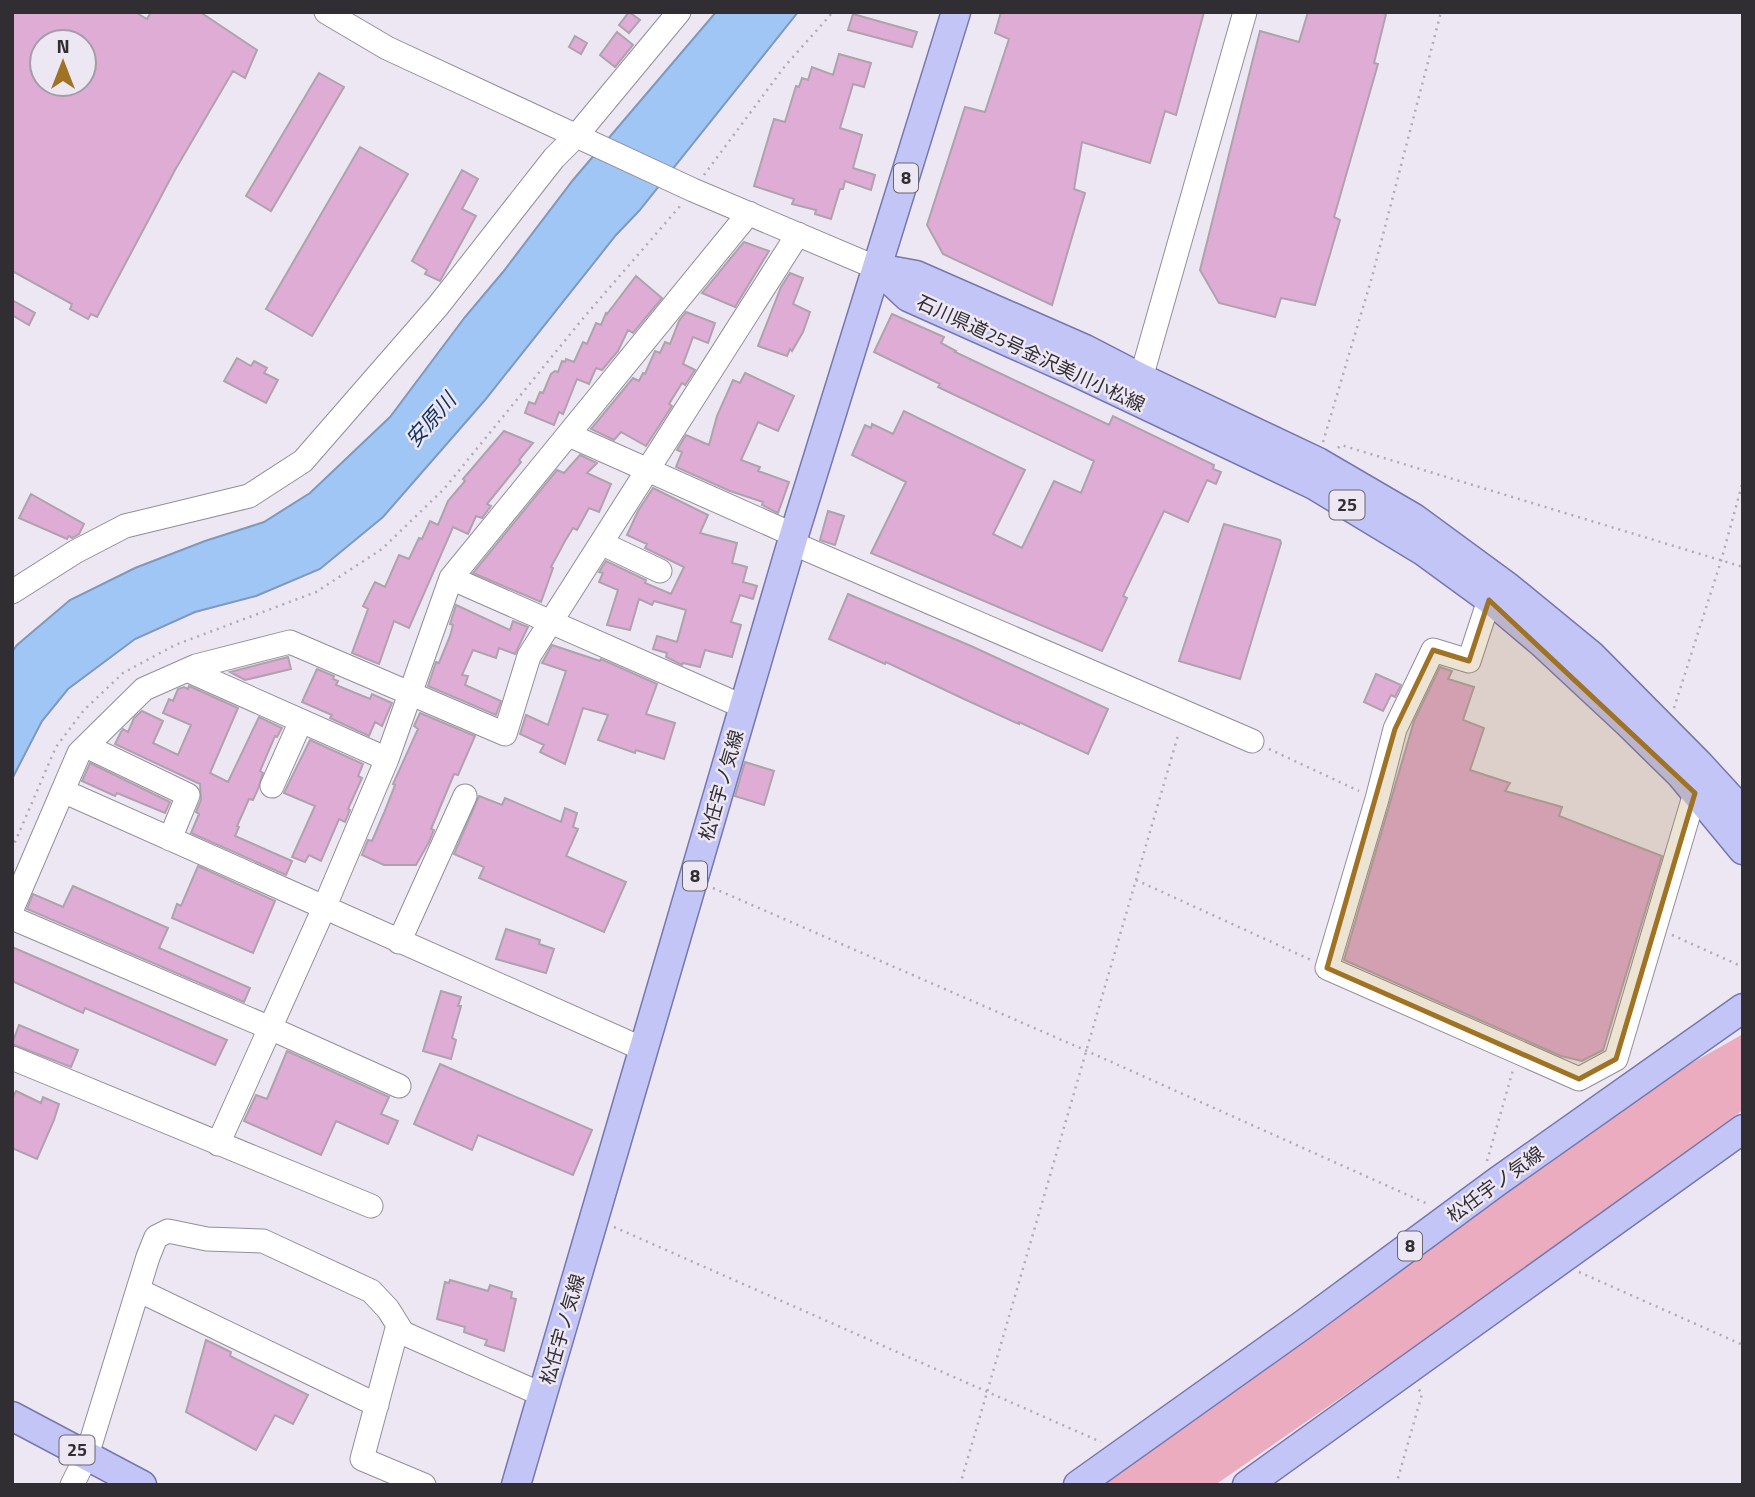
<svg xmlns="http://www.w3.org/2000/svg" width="1755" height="1497" viewBox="0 0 1755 1497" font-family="'Titillium Web','Noto Sans JP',sans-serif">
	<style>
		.green { fill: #ecacbf }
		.water { fill: #a0c6f6; stroke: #7f98bc; stroke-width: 2 }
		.building { fill: #dfacd5; stroke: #aea3ac; stroke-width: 2; fill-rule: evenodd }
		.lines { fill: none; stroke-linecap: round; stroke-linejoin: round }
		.minor-casing { stroke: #938e99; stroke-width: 25 }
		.major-casing { stroke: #7577ae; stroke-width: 31 }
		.path { stroke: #afaab3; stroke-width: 2.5; stroke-dasharray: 2 5; stroke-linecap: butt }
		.minor { stroke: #fff; stroke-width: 23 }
		.major { stroke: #c2c5f6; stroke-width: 28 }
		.marked { fill: #9f7323; fill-opacity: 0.2; stroke: #9f7323; stroke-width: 5; stroke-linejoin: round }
		.labels { text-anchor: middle; stroke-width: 5; stroke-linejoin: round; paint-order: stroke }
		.shield { fill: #ede7f3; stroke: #69666d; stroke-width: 2 }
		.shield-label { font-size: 18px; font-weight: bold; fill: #312e33 }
		.street-label { font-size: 19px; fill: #312e33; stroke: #ede7f3 }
		.water-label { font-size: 21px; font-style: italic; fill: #0b315d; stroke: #ede7f3 }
	</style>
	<rect width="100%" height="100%" fill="#ede7f3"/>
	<path class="green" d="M1743,1034V1110L1388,1365L1215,1485H1103L1311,1330L1655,1084Z"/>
	<path class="water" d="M716,12H798L639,211L616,235L485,400L383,517L320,569L256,596L195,612L135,639L68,689L42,721L12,779V652L17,645L70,600L135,568L205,541L264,522L310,493L390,417L465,317L503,272L573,180Z"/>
	<path class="building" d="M12,12H135L147,19L151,12H200L257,50L245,78L233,71L175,170L97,317L91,314L88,319L70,309L72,304L12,271ZM42,42H84V84H42Z
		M629,12L640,20L629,33L619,25Z
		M1001,12H1204L1176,115L1165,111L1150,163L1082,142L1074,189L1085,193L1052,305L943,254L927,225L965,107L985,112L1009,39L995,33Z
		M1308,12H1379L1386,14L1374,63L1378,64L1334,217L1340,220L1315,305L1281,298L1275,317L1219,303L1200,270L1260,31L1299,42Z
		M853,14L917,32L912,47L848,30Z
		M617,32L633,45L615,67L600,55Z
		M575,36L587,43L581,54L569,47Z
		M839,54L871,63L864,87L853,84L840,128L862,135L853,168L875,175L871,190L845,181L843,189H840L831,219L815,214L816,210L792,204L794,199L754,186L774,119L785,122L796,86L799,87L802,78L808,80L812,67L833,75Z
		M319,73L344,87L271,211L246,196Z
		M360,147L408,174L312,336L266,309Z
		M462,170L478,179L462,209L476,216L440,281L425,274L427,270L412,261Z
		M744,242L769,251L735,307L702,293Z
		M790,273L803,278L793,304L810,312L803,332L792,351L790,349L787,356L758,346L781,287Z
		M636,276L662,298L633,333L628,330L618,351L602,370L596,368L589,384L577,379L563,414L559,412L554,425L525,413L529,402L535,404L540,392L543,393L551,374L555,371L558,372L562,361L565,362L566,359L574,362L583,342L587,344L596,323L601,325L606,313L607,314Z
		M12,300L35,313L29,325L12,315Z
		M686,312L715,323L708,343L693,337L683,364L695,370L685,385L682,383L669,404L672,406L646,446L621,432L614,440L591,429L633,378L639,381L643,373L645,374L655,351L660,353L665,342L670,344L679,321Z
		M892,314L944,337L941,343L956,351L955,352L1109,425L1113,416L1214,465L1213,469L1221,472L1216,484L1207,480L1188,522L1164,511L1123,596L1127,598L1102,651L871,553L906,482L852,455L865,425L871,428L872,424L893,434L904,411L1025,470L993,534L1022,548L1054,481L1081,493L1094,461L938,387L940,384L874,352Z
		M237,358L251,366L254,361L267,368L264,373L278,380L266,403L224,381Z
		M745,373L794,396L778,431L758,422L741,460L760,467L758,471L789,482L778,513L762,505L763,502L730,491L676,467L682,452L677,450L686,435L709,445L717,416L733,380L740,383Z
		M504,431L533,443L519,460L521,462L487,504L491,506L482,518L476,516L468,534L453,527L409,628L394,621L379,664L352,653L368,609L363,606L375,582L385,587L399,555L409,559L419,538L422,539L430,521L438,525L448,501L465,481L463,479Z
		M580,455L597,463L587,473L611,484L599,512L589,508L577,530L573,528L565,541L551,567L553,568L541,602L473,573L557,470L564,473Z
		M653,488L708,515L700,533L737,543L732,563L747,567L743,582L757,586L753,599L740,595L731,622L741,625L732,657L705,650L700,667L683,663L682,665L666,657L667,653L653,649L657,636L677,642L686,610L654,601L652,605L639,599L630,630L607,625L618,590L599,582L603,573L599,572L606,561L646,580L645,583L671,594L684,567L645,548L647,544L627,535L638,511Z
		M31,494L84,524L79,534L72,538L69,536L67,539L19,518Z
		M828,511L844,516L835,545L820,540Z
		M1224,524L1280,540L1281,543L1240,679L1179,661Z
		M848,594L971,646L1108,709L1088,754L1019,722V724L964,699L886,662L885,664L829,639Z
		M456,605L510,630L513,621L528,627L515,654L499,648L496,658L473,650L462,675L468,676L465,685L501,701L496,715L428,686L436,662L439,663L450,636L453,625L450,624Z
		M552,645L600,661L601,659L657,684L646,714L675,723L664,759L636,750L635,753L598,740L608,715L583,708L565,764L540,752L544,745L520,734L526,715L548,725L566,671L542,663Z
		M288,657L291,669L245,680L230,672Z
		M1440,667L1452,671L1448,679L1474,687L1463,720L1484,728L1470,770L1510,783L1505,791L1562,807L1559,816L1662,856L1603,1050L1582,1061L1561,1056L1344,960L1414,721Z
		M317,669L334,676L333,679L338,681L336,685L370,699L372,694L392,703L382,726L375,722L369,736L330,718L332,715L302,702Z
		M1376,674L1401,685L1395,697L1391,695L1383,711L1364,702Z
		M189,686L238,708L210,773L228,782L259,717L282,728L277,737L275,736L260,771L263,773L258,789L253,800L249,799L237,826L239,827L235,836L292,861L286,875L191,833L199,814L196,812L201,800L200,784L115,744L121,732L123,729L128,732L134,718L142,711L163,721L153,743L178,755L191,725L163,713L169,699L173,701L178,689L184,687L188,689Z
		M420,713L475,736L458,775L454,774L431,829L434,830L429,842L416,865H384L362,855L368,840L372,841L384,813L395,785L393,784L418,729L414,726Z
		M310,740L363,764L358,776L362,778L348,809L350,810L345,822L339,819L321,861L309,855L305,862L292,857L315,806L284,793Z
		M745,762L774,771L764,805L735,796Z
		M90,763L170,802L165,813L117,793L115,796L82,781Z
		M479,796L502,805L505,798L561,822L565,808L577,813L573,827L578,829L566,856L626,882L604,932L479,878L484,867L454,854Z
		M198,866L275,901L253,953L172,918L177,904L181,906Z
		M73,886L168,928L159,948L250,988L244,1002L27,909L33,894L63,907Z
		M506,929L540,940L539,944L554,949L546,973L496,959Z
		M12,947L227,1040L215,1065L85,1008L83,1013L12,981Z
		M441,991L461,997L458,1006H461L452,1038L456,1040L451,1059L423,1051Z
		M19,1025L78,1050L71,1067L12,1044Z
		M287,1051L389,1097L381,1114L398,1121L388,1144L336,1121L321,1155L244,1121L256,1095L267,1099Z
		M440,1064L592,1130L573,1175L478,1135L472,1150L414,1124Z
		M16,1091L41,1103L43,1097L59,1104L54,1120L37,1159L12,1148V1099Z
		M450,1280L488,1291L490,1285L512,1292L511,1298L516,1299L504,1351L485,1345L487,1340L464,1332L465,1327L437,1319L445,1282L449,1283Z
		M206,1340L231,1352L230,1356L308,1395L293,1424L275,1415L256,1450L186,1412Z"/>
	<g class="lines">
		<defs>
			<path id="minor" d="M326,12L387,48L693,190L877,268
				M1141,378L1245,12
				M569,435L794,535
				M601,543L660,571
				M792,543L1252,741
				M451,578L744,707
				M12,592L75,552L125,526L249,496L303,461L438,306L554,158L577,135L679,12
				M1489,600L1469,661L1433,650L1395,729L1377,799L1327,968L1579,1079L1616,1059L1695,793
				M187,670L387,759
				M86,746L188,795L170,839
				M272,786L301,721
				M63,791L643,1049
				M12,909L79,753L144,689L196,666L290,642L505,734L529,656L798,234
				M12,918L270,1028L399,1086
				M399,942L465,796
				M12,1058L371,1206
				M218,1144L324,908L387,759L451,578L749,213
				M138,1290L377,1405
				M398,1325L362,1459L424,1485
				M72,1485L87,1455L148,1257L156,1237L168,1231L207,1239L263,1241L371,1291L388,1309L403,1333L543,1395"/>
			<path id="major" d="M877,268L908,297L1080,374L1314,485L1423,551L1497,605L1542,643L1628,723L1681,775L1743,850
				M877,268L916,275L1085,349L1141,378L1318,462L1414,518L1508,587L1591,655L1699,764L1743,812
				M12,1416L142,1485
				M516,1485L794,535L956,12
				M1078,1485L1304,1324L1498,1181L1743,1008
				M1247,1485L1743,1129"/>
		</defs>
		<use href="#minor" class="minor-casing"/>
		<use href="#major" class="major-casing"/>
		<path class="path" d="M704,175L785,66L833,12
			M1323,442L1372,277L1441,12
			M1338,448L1341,445L1743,567
			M1674,708L1721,561L1743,481
			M1269,749L1359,791
			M12,849L56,747L84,710L123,673L175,645L316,592L382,549L444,489L585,316L681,205
			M1136,880L1311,960
			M713,888L1087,1051L1430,1205
			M1672,935L1743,967
			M1487,1161L1513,1070
			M614,1227L1101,1442
			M1579,1272L1743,1345
			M960,1485L1179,732
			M1396,1485L1422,1394L1418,1388"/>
		<use href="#minor" class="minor"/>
		<use href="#major" class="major"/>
	</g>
	<path class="marked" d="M1489,600L1695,793L1616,1059L1579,1079L1327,968L1395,729L1433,650L1469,661Z"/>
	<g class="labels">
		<g class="shield">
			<rect x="894" y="163.5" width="24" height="29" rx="5"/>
			<rect x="1329.5" y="490.5" width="35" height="29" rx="5"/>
			<rect x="683" y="861.5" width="24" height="29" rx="5"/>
			<rect x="1398" y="1231.5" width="24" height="29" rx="5"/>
			<rect x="59.5" y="1435.5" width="35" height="29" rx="5"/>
		</g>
		<g class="shield-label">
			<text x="906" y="184">8</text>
			<text x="1347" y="511">25</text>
			<text x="695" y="882">8</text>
			<text x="1410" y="1252">8</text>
			<text x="77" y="1456">25</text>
		</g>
		<g class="street-label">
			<text transform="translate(1031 353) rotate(25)" y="7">石川県道25号金沢美川小松線</text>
			<text transform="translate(721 785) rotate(-74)" y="7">松任宇ノ気線</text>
			<text transform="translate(1495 1184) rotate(-36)" y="7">松任宇ノ気線</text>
			<text transform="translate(562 1329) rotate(-74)" y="7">松任宇ノ気線</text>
		</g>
		<g class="water-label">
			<text transform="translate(431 420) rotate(-49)" y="7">安原川</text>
		</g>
	</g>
	<rect width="1755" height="1497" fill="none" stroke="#312e33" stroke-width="28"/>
	<g transform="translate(63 63)"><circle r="33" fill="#ede7f3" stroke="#a29da6" stroke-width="2"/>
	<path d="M0-5L12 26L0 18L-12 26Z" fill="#9f7323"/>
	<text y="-10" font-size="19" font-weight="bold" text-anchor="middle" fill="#312e33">N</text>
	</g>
</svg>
